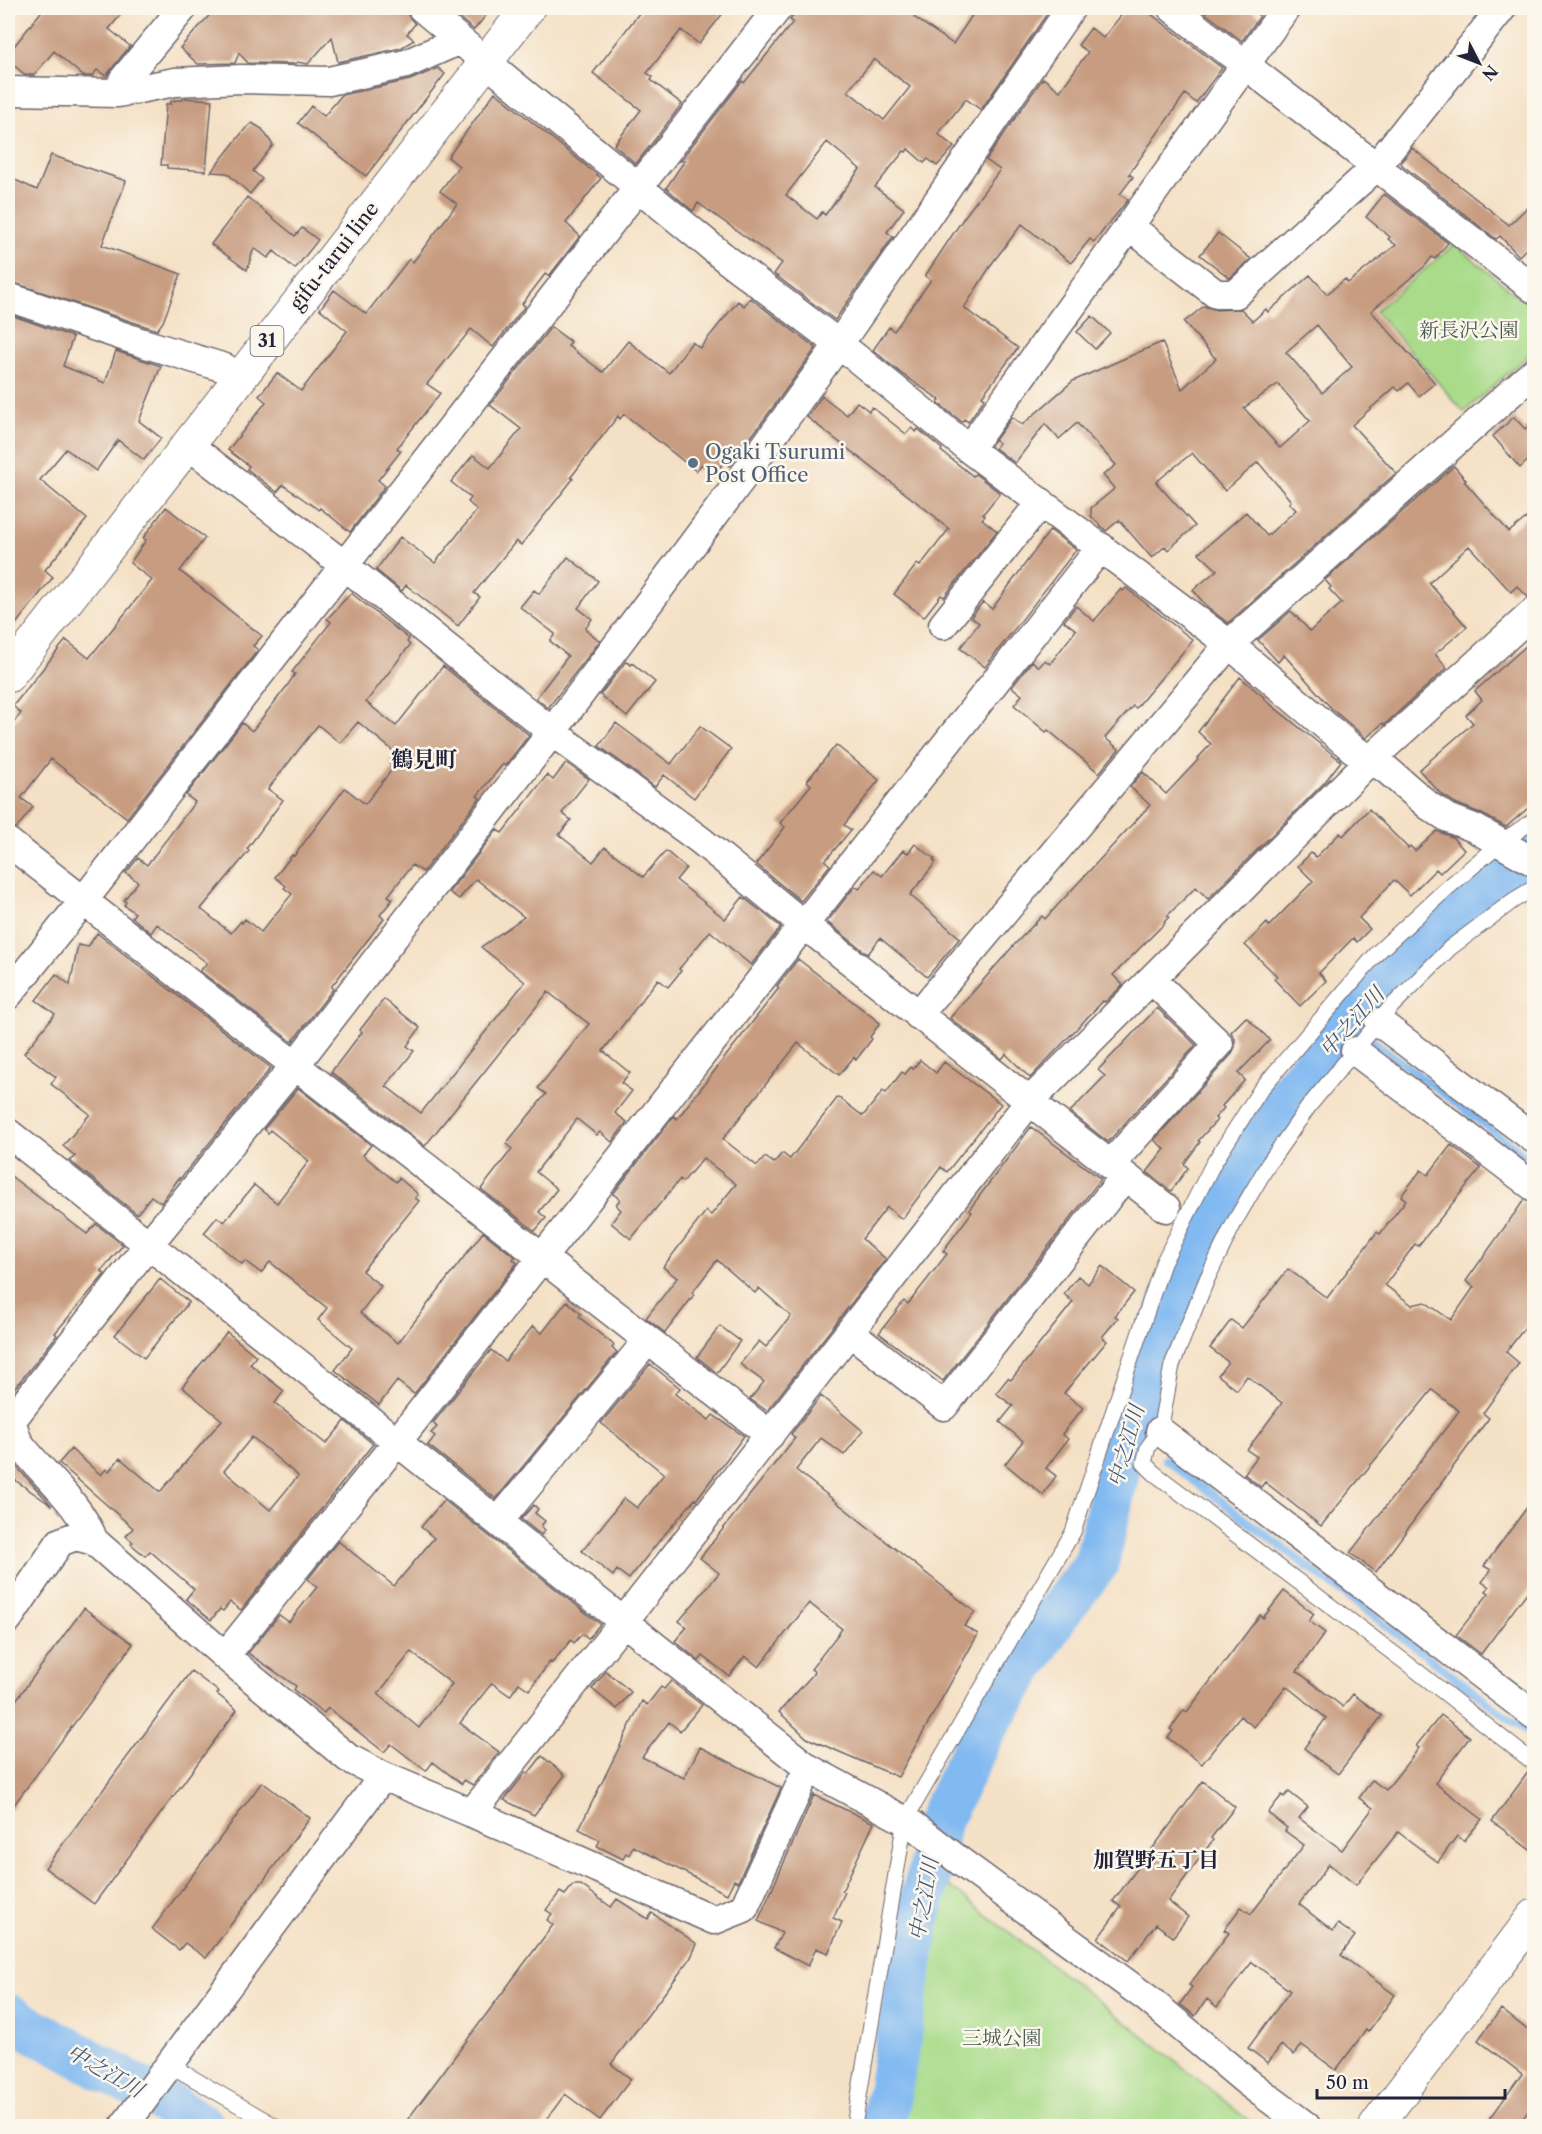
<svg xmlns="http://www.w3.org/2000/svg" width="1542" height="2134" viewBox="0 0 1542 2134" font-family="'Libre Caslon Text','Noto Serif JP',serif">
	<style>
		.green { fill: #a9db8a; stroke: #667e62; stroke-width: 1.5 }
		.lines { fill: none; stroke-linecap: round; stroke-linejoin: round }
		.stream { stroke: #81b9f1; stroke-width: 8 }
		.river { stroke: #81b9f1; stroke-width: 45 }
		.building { fill: #c79c80; fill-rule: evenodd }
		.lane-casing { stroke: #6c646b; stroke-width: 17 }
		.street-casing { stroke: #6c646b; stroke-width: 31 }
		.secondary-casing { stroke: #6c646b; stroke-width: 35 }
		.primary-casing { stroke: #6c646b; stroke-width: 35 }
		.lane { stroke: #fff; stroke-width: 15 }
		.street { stroke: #fff; stroke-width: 28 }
		.secondary { stroke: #fff; stroke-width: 33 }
		.primary { stroke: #fff; stroke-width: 33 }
		.service-dot { fill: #5c6f8a; stroke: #fbf7ec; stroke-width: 2 }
		.labels { text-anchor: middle; stroke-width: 5; stroke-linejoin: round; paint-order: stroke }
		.shield { fill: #fbf7ec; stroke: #636270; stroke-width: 1.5 }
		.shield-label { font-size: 18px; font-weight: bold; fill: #22223b }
		.street-label { font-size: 20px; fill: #22223b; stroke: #fbf7ec }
		.park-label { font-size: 20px; fill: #4a5a53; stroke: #fbf7ec }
		.service-label { font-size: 20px; fill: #4e5e75; stroke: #fbf7ec; text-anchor: start }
		.water-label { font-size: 21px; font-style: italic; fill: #43577b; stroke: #fbf7ec }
		.neighbourhood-label { font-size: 21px; font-weight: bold; fill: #22223b; stroke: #fbf7ec }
		.quarter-label { font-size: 22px; font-weight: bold; fill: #22223b; stroke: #fbf7ec }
	</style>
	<rect width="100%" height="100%" fill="#fbf7ec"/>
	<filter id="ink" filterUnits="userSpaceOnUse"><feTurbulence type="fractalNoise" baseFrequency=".0167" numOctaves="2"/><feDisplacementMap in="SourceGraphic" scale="12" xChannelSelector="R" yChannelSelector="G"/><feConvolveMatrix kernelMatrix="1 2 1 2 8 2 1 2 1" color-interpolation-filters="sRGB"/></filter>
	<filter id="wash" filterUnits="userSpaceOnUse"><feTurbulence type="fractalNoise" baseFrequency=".008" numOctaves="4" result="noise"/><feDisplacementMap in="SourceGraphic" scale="24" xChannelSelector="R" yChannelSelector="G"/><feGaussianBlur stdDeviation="1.35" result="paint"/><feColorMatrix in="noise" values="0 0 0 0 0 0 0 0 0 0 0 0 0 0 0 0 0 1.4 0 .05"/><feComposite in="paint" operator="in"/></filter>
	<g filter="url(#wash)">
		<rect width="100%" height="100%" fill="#f4e0c4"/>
		<path class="green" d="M1455,244L1534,310V350L1464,412L1375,311Z
			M939,1878L1172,2058L1255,2126H900Z"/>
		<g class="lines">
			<path class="stream" d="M1372,1040L1534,1162
				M1128,1431L1132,1434
				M1165,1459L1534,1737"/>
			<path class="river" d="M8,2016L166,2103L202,2126
				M882,2126L890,2089L918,1917L931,1867L938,1823L984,1729L1057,1614L1096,1564L1124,1443L1174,1295L1254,1144L1295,1086L1429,936L1534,854"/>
		</g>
		<g id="blocks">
			<path class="building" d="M44,8H126L109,29L130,46L106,76L97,70L92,76H83L54,51L34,75H25L8,60V54Z
				M216,8H406L407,14L415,24L407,34L414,40L401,48L338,62L332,37L308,64L297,62L295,64L248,63L239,53L235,63L198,64L180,48Z
				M447,8H492L474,30Z
				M643,8H727L699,44L681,30L647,73L653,77L651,80L682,104L636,164L614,145L641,110L593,73Z
				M800,8H922L914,17L953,44L977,8H1051L981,110L966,99L938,134L954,147L937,166L928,159L924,163L908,149L906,152L904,151L875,187L904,209L887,232L893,237L835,320L774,274L782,263L698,203L693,211L666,188L685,160L680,161L742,81L744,83L793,22L790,20ZM874,59L910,87L884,120L848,91ZM827,142L860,169L825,215L822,212L817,219L786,195Z
				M1127,8H1143L1222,68L1196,103L1185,94L1129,174L1133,177L1120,194L1128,200L1094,242L1090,239L1071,263L1022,224L993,262L964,308L1018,348L982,396L985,398L968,422L964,419L962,422L938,403L940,400L902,374L873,350L889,327L894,331L931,280L925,276L965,216L1000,170L986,160L1043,78L1060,91L1088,52L1078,45L1091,28L1103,38Z
				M1199,8H1248L1260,16L1242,41Z
				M438,68L445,74L366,176L298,123L311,106L324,116L342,95L410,80Z
				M495,92L601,178L566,223L580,236L549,276L546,273L522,304L525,306L493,347L471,329L427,384L440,393L438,396L397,448L401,451L378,480L385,486L350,532L320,508L319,510L283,485L277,492L247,469L249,466L228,450L266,402L259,396L277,373L301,391L347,331L320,309L334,290L366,314L409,259L413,262L457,204L440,191L459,166L448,157Z
				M183,98L212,100L206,171L167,168V165H161L166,104H171V101H174V100H183Z
				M252,123L262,129L273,145L253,171L262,179L250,194L227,173L211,172L245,129Z
				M1412,148L1509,225L1534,201V241L1519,256L1500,236L1496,239L1402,165L1401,162Z
				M51,155L126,181L102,245L181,274L163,322L157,330L8,281V191L13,179L37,190Z
				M1384,194L1448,243L1435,259L1432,257L1425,266L1371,311L1435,383L1419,396L1408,383L1399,391L1395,387L1352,425L1396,473L1228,623L1207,607L1193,590L1217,570L1199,553L1246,512L1267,536L1296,510L1289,503L1291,501L1258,462L1225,491L1192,453L1156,482L1195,526L1168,550L1165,546L1152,558L1119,520L1106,531L1091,516V508L1113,490L1114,488L1103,475L1116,465L1077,423L1059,439L1045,424L1015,463L995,448L999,443L995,440L1012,417L1022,425L1073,381L1162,342L1182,389L1216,359L1184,322L1204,306L1216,310L1241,309L1253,321L1266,309L1268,312L1310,275L1327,294L1345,279L1348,283L1396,245L1388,239L1390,237L1366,217ZM1317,325L1352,367L1322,393L1286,352ZM1278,384L1310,421L1280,448L1244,408Z
				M247,197L295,236L302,228L318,240L295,269L274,251L268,258L254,248L247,270L211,244Z
				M1218,233L1251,259L1230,278L1200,255Z
				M750,298L816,348L730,466L725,461L714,474L702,464L696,471L624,414L620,419L618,416L571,477L573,479L521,545L516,541L474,593L480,597L458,626L406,585L402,591L376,570L400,537L435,563L477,510L468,502L471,498L451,482L473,455L490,468L521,429L490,405L551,327L571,342L568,346L603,372L628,341L669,373L692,342L700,348L738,301L744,306Z
				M8,314L73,337L63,366L105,383L116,351L161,366L139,421L161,438L144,460L118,440L96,471L66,449L40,480L87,519L45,570L53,577L8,634Z
				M1092,316L1110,333L1095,349L1077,332Z
				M822,396L847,415L857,402L869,411L872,407L906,434L911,428L916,432L918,429L942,449L941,451L973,476L975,474L1000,493L983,514L985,516L982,519L997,531L944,597L941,595L924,617L894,594L917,564L920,566L949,529L936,519L937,518L807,417Z
				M1514,417L1525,429L1534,421V455L1520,468L1493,436Z
				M1454,466L1466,480L1464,481L1509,532L1526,518L1534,528V596L1528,597L1517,586L1511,592L1469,546L1429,583L1467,627L1435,654L1447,668L1384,725L1383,723L1366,738L1332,709L1284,655L1278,662L1258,640L1291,611L1310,631L1342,603L1329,589L1331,587L1325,580Z
				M166,507L205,538L180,571L262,636L253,646L258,650L127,818L51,759L21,798L33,807L17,828L8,826V730L21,713L13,706L66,640L89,658L152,580L130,563L146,540L143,538Z
				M1050,530L1076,550L985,667L960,648L979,623L971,617L983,602L992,609Z
				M568,557L598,581L578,608L592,619L585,629L600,641L548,708L536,698L568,656L550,641L555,634L520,607L534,590L539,594Z
				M1126,588L1193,640L1136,708L1133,706L1105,738L1119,749L1099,773L1048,730L1046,732L1014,705L1022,695L1012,687L1032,661L1039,667L1045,660L1050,664L1076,630L1064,621L1076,606L1094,621L1121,589L1123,591Z
				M351,593L409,639L407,642L410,645L366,702L396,726L443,666L529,735L505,766L503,764L477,796L480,798L423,872L412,865L388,896L393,899L380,915L384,919L331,987L333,989L292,1042L200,971L207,963L157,924L151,933L132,917L135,913L124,905L126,902L124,900L138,882L126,873L138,858L147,865L195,802L186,795L242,723L252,731L287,686L295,674L292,672L331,622L327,619ZM358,722L397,754L390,764L394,767L365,804L345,788L294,856L292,855L275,877L286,886L284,888L292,894L261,932L245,919L242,923L241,921L231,933L201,909L249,851L247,849L283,800L268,789L318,725L340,743Z
				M1534,639V803L1506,827L1480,813L1455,803L1441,794L1419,770L1473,723L1466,715L1482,700L1475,691Z
				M626,661L631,665L632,663L655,682L627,717L600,695Z
				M1240,677L1265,698L1264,699L1341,761L1324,783L1208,899L1196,887L1167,916L1169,917L1164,922L1165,923L1113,975L1123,985L1105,1002L1103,1001L1030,1078L1006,1054L1002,1059L950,1018L1015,944L1042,916L1045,919L1150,805L1130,787L1143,772L1166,794L1198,760L1197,759L1211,744L1198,732Z
				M616,723L671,764L700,726L731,749L694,798L664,775L655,787L599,746Z
				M836,745L879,780L844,825L851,830L825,861L830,865L801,901L756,864L785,827L780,823L811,785L807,781Z
				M566,763L589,779L562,813L571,820L559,835L593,862L605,847L643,877L666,851L686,868L676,880L725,919L743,897L781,927L751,965L710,931L679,969L681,971L668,987L658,979L603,1051L630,1073L621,1083L632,1091L615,1113L627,1122L612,1142L600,1132L597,1135L577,1119L536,1172L557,1189L539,1212L546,1218L535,1231L481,1189L512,1149L506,1144L546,1094L538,1088L589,1024L548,992L425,1146L331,1072L362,1032L360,1030L384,999L420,1028L407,1046L414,1051L386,1086L421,1113L525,982L481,947L524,917L476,879L459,899L449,892L497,830L502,833L547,775L553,780Z
				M1369,809L1408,848L1410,846L1415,851L1437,831L1452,837L1464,850L1440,873L1436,869L1410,895L1394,880L1359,918L1370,929L1357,942L1353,938L1319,973L1326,981L1300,1006L1274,979L1277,976L1245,945L1267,923L1269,926L1313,881L1298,866L1311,853L1316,857L1340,833L1343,836Z
				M915,844L935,859L933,860L936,862L910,895L960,938L927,977L880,938L868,954L827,922L855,886L859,889L874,870L882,876L903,850L908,853Z
				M97,933L271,1068L180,1179L179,1178L161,1203L151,1196L137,1214L70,1161L75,1156L63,1146L90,1114L51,1084L56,1077L24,1053L55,1014L36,1000L56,974L70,985L78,945L88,947Z
				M798,959L880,1023L870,1037L872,1039L856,1060L854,1057L839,1075L798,1043L723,1139L757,1166L765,1157L774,1163L782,1153L790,1159L838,1097L863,1116L883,1091L886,1093L902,1072L905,1074L911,1067L913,1069L920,1060L936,1073L944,1062L1001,1104L947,1172L941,1167L902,1219L887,1207L862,1239L886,1259L767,1411L750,1399L764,1382L740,1364L759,1341L766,1347L791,1316L759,1288L755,1293L717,1260L692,1293L694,1295L665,1333L646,1318L677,1278L663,1267L706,1211L711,1215L736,1184L703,1158L683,1182L680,1179L631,1239L611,1223L621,1210L616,1205L620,1199L613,1194L674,1116L677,1119L779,988L777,986Z
				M1157,1008L1196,1045L1108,1142L1070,1112L1105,1076L1098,1070Z
				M1246,1017L1270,1040L1238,1073L1245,1080L1222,1106L1224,1108L1215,1118L1217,1120L1198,1141L1200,1142L1184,1164L1188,1168L1171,1191L1147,1172L1165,1149L1154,1140L1231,1055L1235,1047V1039L1231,1032Z
				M298,1088L371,1145L363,1155L396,1182L399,1178L418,1194L415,1198L419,1201L362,1271L381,1286L360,1313L398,1343L483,1232L515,1257L513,1259L517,1263L414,1394L397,1381L379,1405L335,1370L352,1348L318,1320L327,1308L270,1262L261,1273L245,1261L242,1264L238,1261L204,1233L217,1217L224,1222L254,1185L277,1203L309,1161L270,1130L268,1133L264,1129Z
				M1031,1127L1101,1179L943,1381L879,1333L904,1301L908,1304L947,1254L943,1251L972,1212L969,1210Z
				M1451,1145L1481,1168L1418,1246L1415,1244L1385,1285L1412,1305L1425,1302L1451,1320L1474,1287L1466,1281L1524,1200L1534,1203V1316L1506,1352L1519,1363L1483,1413L1489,1418L1376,1572L1350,1553L1459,1411L1432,1390L1321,1526L1265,1482L1261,1487L1244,1474L1257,1457L1247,1450L1282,1403L1247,1376L1237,1390L1228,1383L1218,1375L1228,1362L1210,1348L1231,1320L1242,1328L1288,1269L1327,1298L1377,1232L1380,1234L1406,1200L1401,1196L1421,1170L1428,1175Z
				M8,1174L87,1234L96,1224L123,1245L101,1271L105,1274L55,1333L57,1335L35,1363L8,1396Z
				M1102,1266L1134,1292L1115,1316L1118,1318L1102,1337L1107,1341L1064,1393L1083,1408L1062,1434L1068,1439L1046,1468L1056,1476L1043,1495L1005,1464L1023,1441L1000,1422L1013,1406L996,1393L1008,1378L1011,1380L1073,1302L1064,1294L1078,1276L1088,1284Z
				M160,1279L189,1302L144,1358L115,1335Z
				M567,1301L581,1314L579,1317L614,1345L612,1348L617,1352L496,1499L428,1445L435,1436L431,1433L437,1427L433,1423L491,1350L505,1361L533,1326L542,1333Z
				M720,1326L740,1341L717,1373L697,1357Z
				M227,1332L256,1356L250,1364L284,1391L275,1403L326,1444L345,1421L373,1444L241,1610L230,1602L223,1611L220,1609L211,1620L186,1599L194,1589L150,1551L145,1556L131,1544L133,1542L126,1536L133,1528L59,1463L71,1449L101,1475L106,1469L109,1471L120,1458L160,1492L222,1420L182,1387ZM252,1437L298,1476L270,1510L224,1471Z
				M650,1364L680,1388L675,1394L709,1420L713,1415L744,1436L696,1500L695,1499L659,1541L629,1579L617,1570L613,1576L582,1551L624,1498L637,1508L664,1474L601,1423Z
				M821,1396L863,1431L844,1455L821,1438L796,1470L975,1612L964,1626L978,1634L898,1777L807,1738L779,1712L815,1672L811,1669L842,1629L809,1603L759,1667L745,1656L729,1676L703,1656L699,1661L675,1641L687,1627L679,1621L719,1573L700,1558L795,1438L791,1434Z
				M8,1455L16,1466L52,1506L8,1475Z
				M1534,1498V1583L1481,1654L1456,1635L1489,1593L1486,1591L1489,1587L1482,1582L1491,1570L1484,1566Z
				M444,1500L600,1624L588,1639L582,1634L574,1643L571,1640L552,1663L550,1662L529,1690L519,1683L510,1696L492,1683L460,1723L499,1752L473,1785L464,1780L462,1784L433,1762L426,1771L391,1744L384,1752L328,1708L324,1713L294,1690L296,1686L248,1653L279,1615L289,1622L317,1587L308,1579L338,1541L394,1586L434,1538L421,1527ZM411,1652L452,1684L419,1728L378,1694Z
				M534,1505L538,1509L535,1513L545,1521L541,1526L545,1530L541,1535L521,1519Z
				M1284,1591L1314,1614L1309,1621L1325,1633L1297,1671L1343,1707L1353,1694L1382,1716L1338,1774L1304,1748L1326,1718L1286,1686L1254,1727L1240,1716L1202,1764L1168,1738L1173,1731L1170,1729L1184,1710L1187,1712L1260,1615L1263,1618Z
				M84,1608L133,1644L8,1813V1711Z
				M191,1671L219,1692L217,1694L237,1710L94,1904L45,1868Z
				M606,1671L631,1692L617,1709L592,1689Z
				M671,1681L702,1705L680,1731L669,1722L642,1757L684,1778L700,1747L781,1788L738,1882L734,1880L727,1894L633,1846L629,1855L626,1853L623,1859L597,1846L600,1840L579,1829L642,1701L647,1705L661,1687L664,1689Z
				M1441,1715L1470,1737L1435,1783L1482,1819L1464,1841L1457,1836L1438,1862L1398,1832L1356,1885L1329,1864L1299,1904L1333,1931L1338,1924L1355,1936L1341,1955L1395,1995L1368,2032L1366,2030L1336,2070L1302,2045L1294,2055L1281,2045L1268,2063L1248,2048L1290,1991L1252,1962L1217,2007L1207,1999L1195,2016L1180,2004L1192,1987L1189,1985L1229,1933L1224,1930L1241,1907L1251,1914L1304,1845L1285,1831L1287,1828L1268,1813L1282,1795L1284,1797L1289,1792L1308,1807L1299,1818L1342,1850L1373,1808L1359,1798L1372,1780L1386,1790L1419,1748L1416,1746Z
				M542,1756L565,1775L534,1815L504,1800L526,1772L528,1774Z
				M1529,1771L1534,1773V1853L1492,1821Z
				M1203,1781L1235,1807L1211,1838L1213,1840L1168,1901L1188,1917L1173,1937L1156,1924L1128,1961L1098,1938L1121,1907L1113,1901Z
				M262,1782L310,1818L206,1958L185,1943L179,1950L152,1929Z
				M814,1795L874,1823L842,1891L845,1892L833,1918L842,1922L828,1953L816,1948L808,1966L774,1948L782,1933L758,1921Z
				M573,1885H581L611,1907L617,1899L648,1919L652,1913L697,1944L690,1959L611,2064L631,2079L600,2120L565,2094L541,2127H402L553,1925L547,1920L552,1914L546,1910L560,1892L565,1895Z
				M1501,2009L1534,2035V2103L1517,2127H1484L1522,2074L1478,2040Z"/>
		</g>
	</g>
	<g filter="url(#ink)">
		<use href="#blocks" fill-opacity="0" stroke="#6c646b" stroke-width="1.5"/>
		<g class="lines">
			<defs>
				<path id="lane" d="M1534,888L1514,900L1450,948L1390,1008L1309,1106L1269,1163L1235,1221L1207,1279L1172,1365L1160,1431L1148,1447L1144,1463L1154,1473L1417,1671L1534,1763
					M170,2065L275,2126
					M854,2126L905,1820L1073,1532L1163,1263L1213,1164L1261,1089L1378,952L1445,890L1500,843L1534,820"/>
				<path id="street" d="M422,8L486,62L726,259L839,344L969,449L1229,644L1353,749L1386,769L1429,806L1448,818L1474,828L1534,862
					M1172,8L1534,289
					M8,91L118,93L175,82L241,79L329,81L406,64L460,40
					M118,93L123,80L183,8
					M1129,226L1216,294H1236L1376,167L1502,8
					M8,297L143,343L225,368L238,379
					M187,444L344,565L552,732L700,840L803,924L1166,1208
					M969,449L1286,8
					M943,625L1041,502
					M8,842L770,1435
					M8,995L84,900L778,8
					M918,1015L1229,644L1534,372
					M1379,1022L1534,1139
					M1355,1051L1534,1187
					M8,1133L808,1768L913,1825L961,1862L1148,1999L1246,2081L1306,2126
					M1110,1165L1219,1044L1152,980
					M850,1332L944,1406L1125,1176
					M8,1418C15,1424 14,1435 19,1443C44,1476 79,1502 94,1541L225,1656L348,1758L383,1776L472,1813L714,1920L744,1908L808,1768
					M8,1425L148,1245L296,1064L552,732L742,478L839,344L1071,8
					M1160,1431L1534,1715
					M498,1522L648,1340
					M8,1619L60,1542L76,1536L94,1541
					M225,1656L397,1442L1101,547
					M472,1813L624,1621L1029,1102L1371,759L1534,612
					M124,2126L383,1776"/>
				<path id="secondary" d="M1376,2126L1534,1916"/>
				<path id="primary" d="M8,676L528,8"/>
			</defs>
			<use href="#lane" class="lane-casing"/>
			<use href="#street" class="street-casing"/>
			<use href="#secondary" class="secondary-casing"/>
			<use href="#primary" class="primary-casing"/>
			<use href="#lane" class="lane"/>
			<use href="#street" class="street"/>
			<use href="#secondary" class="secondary"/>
			<use href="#primary" class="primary"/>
		</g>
	</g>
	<circle class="service-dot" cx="693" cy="463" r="6"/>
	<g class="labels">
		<rect class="shield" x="250.5" y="326" width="33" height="30" rx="4.5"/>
		<g class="shield-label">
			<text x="267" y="347">31</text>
		</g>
		<g class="street-label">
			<text transform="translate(334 256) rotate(-52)" y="7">gifu-tarui line</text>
		</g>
		<g class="park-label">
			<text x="1469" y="337">新長沢公園</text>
			<text x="1002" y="2045">三城公園</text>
		</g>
		<g class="service-label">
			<text x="705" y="459">Ogaki Tsurumi<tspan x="705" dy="23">Post Office</tspan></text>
		</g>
		<g class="water-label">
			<text transform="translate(1352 1022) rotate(-48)" y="7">中之江川</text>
			<text transform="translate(1126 1446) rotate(-74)" y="7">中之江川</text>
			<text transform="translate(924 1899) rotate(-80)" y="7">中之江川</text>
			<text transform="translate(105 2071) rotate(30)" y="7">中之江川</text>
		</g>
		<g class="neighbourhood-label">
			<text x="1156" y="1867">加賀野五丁目</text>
		</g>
		<g class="quarter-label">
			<text x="424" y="767">鶴見町</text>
		</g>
	</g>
	<rect width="1542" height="2134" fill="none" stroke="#fbf7ec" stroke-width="30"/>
	<g transform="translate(1479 63) rotate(132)" stroke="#fbf7ec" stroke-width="4.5" paint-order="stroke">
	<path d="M0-4.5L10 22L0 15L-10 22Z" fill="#22223b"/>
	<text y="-9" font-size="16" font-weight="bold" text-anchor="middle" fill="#22223b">N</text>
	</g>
	<path d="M1317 2089v9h188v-9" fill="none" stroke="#22223b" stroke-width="3"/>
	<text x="1326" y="2089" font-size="18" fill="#22223b" stroke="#fbf7ec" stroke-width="4.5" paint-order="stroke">50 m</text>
</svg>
